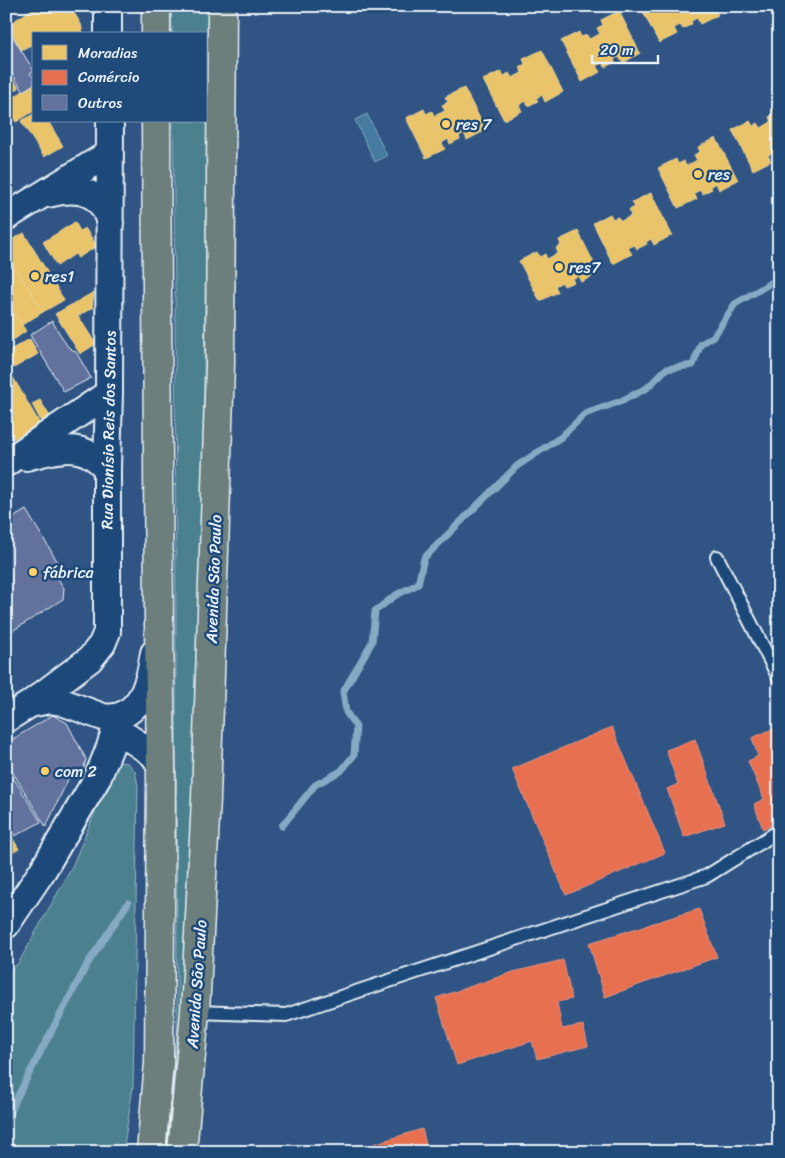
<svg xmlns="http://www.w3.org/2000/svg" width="785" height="1158" viewBox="0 0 785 1158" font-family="Sriracha,sans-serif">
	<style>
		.green { fill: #4b808e; stroke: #9ab8c3 }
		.water { fill: #447aa1; stroke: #86aac4 }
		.homes { fill: #e9c46a; stroke: #e9d295 }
		.shops { fill: #e76f51; stroke: #e79683 }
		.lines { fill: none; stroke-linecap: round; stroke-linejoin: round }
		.stream { stroke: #86aac4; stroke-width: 7 }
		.building { fill: #62729d; stroke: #e8f1f8 }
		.lane-casing { stroke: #e8f1f8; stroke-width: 16 }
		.street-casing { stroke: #e8f1f8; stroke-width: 30 }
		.primary-casing { stroke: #e8f1f8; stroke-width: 31 }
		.lane { stroke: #1f4a7a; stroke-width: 12 }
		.street { stroke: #1f4a7a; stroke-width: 26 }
		.primary { stroke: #6c7f7c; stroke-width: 28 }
		.poi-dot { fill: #ffd166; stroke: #1f4a7a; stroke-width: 2 }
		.labels { text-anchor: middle; stroke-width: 5; stroke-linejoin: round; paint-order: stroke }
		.poi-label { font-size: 16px; fill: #e8f1f8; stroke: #1f4a7a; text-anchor: start }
		.street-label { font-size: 16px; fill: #e8f1f8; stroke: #1f4a7a }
	</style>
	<rect width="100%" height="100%" fill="#305483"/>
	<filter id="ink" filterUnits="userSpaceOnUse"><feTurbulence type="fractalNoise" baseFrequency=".02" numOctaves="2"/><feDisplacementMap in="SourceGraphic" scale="10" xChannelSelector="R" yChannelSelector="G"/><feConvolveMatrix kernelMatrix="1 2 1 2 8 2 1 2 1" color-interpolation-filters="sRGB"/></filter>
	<g filter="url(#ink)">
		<path class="green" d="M171,6H208L207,179L201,564L182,1069L170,1152H161L177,1034L175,291L173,121H206V34H172Z
			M120,762L128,763L135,771L138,786L133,1087L123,1152H6V976L19,962L71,869L112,772Z"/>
		<path class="water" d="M367,114L387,156L375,162L355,120Z"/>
		<path class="homes" d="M37,6H70L81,24L83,34H34V48L31,45L21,50L8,25Z
			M640,6H713L718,15L700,24L697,18L691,21L692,24L683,29L680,25L674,28L677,34L659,43Z
			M619,11L640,53L623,63L619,57L614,59L615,62L605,67L603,62L596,66L600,72L582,82L561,41L579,32L581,37L587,35L589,39L600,34L597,28L603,25L601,20Z
			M542,50L563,92L545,102L542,95L536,98L538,101L528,106L526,101L519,105L522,111L504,120L483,80L501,71L504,76L509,73L512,78L522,73L520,67L525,64L523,59Z
			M6,68L19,88L6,95Z
			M34,84V111L16,122L6,107V102Z
			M464,88L486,130L467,140L464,133L459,136L460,139L450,144L448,139L442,143L445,149L426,158L406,118L424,109L426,114L432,111L434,116L445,111L442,105L448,102L445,97Z
			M779,106V155L777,156L775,152L768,155L771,161L753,170L732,130L750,121L753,126L758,123L761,128L771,122L769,117L774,114L772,109Z
			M34,114V121H48L63,146L44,157L21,121Z
			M716,138L738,180L719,190L716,183L711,186L712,189L702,194L701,190L694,193L697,199L678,208L658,168L676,159L678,164L684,161L686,166L697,160L694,155L700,152L698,147Z
			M651,193L672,235L654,245L651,239L646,242L647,244L637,249L635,245L628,248L632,254L613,264L593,223L610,214L613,219L618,217L621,221L631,216L629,210L635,207L632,202Z
			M75,222L80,231L85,228L97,246L78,258L75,254L57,266L43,242Z
			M578,231L599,273L581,282L578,276L572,279L574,282L564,286L562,282L555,286L558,292L540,301L519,261L537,252L540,257L545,254L547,259L558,253L556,248L561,245L559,240Z
			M24,233L64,300L43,312L6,253V243Z
			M6,253L43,312L22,325L6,300Z
			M94,292L92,308L78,316L96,344L80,354L55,314Z
			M6,301L26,331L12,341L6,332Z
			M30,339L38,354L14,368L6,355V352Z
			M6,365L40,424L13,439L6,427Z
			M40,400L51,418L42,423L32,404Z
			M6,827L19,849L6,856Z"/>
		<path class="shops" d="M779,726V823L763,829L754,804L764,799L748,761L758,756L752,738Z
			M612,727L665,853L566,895L512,769Z
			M695,739L725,823L684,837L667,789L678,784L666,750Z
			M699,909L717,957L605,997L589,943Z
			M563,960L572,999L557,1002L562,1029L583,1025L588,1046L537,1059L532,1041L457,1065L436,998L513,972Z
			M422,1129L428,1152H371L370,1145Z"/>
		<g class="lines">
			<path class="stream" d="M282,826L315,785L341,771L354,755L356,727L346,712L343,692L372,642L375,611L396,595L418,584L424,558L517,466L561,437L585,414L621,401L647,388L666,369L693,365L701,344L714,336L735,304L779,278
				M6,1119L43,1047L88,963L128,903"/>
		</g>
		<path class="building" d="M6,26L34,71L30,73L34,78V84L23,91L6,64Z
			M52,321L68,347L76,352L91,378L64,392L30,335Z
			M26,510L62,569L55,574L64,588L63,599L6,635V522Z
			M53,715L67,723L86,759L84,768L70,775L46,827L6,761V743Z
			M6,766L41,822L15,836L6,822Z"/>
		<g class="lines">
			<defs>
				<path id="lane" d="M717,557L779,678
					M195,1012L286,1015L707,876L779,831"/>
				<path id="street" d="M108,6V34
					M48,194C67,189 90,187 102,205C106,210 108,217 110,223
					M6,217L110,153
					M26,457C47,452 71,443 91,455C97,458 102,464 107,468
					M6,463L109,393
					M30,704L49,700L62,702L103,717C125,721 141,704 147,684C151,674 152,663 154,653
					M6,719L30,704L90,659L102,644L107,632V468L109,393L110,121
					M112,740L117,736H126L149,751L155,756L161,768
					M6,925L43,870L98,777L110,747L119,717"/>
				<path id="primary" d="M156,6V34
					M151,1152L159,1063L161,768L159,627L156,121
					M182,1152L195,1012L206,799L220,365L222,6"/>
			</defs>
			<use href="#lane" class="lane-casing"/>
			<use href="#street" class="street-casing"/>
			<use href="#primary" class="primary-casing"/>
			<use href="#lane" class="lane"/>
			<use href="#street" class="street"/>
			<use href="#primary" class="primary"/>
		</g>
	</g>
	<g class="poi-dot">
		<circle cx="446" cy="124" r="5"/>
		<circle cx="698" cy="174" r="5"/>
		<circle cx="559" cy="267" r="5"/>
		<circle cx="35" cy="276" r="5"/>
		<circle cx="33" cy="572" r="5"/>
		<circle cx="45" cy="771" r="5"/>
	</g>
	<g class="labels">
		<g class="poi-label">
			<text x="456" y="130">res 7</text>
			<text x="708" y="180">res</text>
			<text x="569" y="273">res7</text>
			<text x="45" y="282">res1</text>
			<text x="43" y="578">fábrica</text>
			<text x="55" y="777">com 2</text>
		</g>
		<g class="street-label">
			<text transform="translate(108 430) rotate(-89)" y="6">Rua Dionísio Reis dos Santos</text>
			<text transform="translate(213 579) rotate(-88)" y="6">Avenida São Paulo</text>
			<text transform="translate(196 984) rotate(-86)" y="6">Avenida São Paulo</text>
		</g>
	</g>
	<rect width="785" height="1158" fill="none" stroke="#1f4a7a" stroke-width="25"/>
	<rect x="12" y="12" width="760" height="1133" fill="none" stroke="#e8f1f8" stroke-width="2" filter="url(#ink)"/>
	<rect x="32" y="32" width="175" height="90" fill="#1f4a7a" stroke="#6f8dac"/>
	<rect x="42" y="45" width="25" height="15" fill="#e9c46a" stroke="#6f8dac"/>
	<text x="78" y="58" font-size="15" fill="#e8f1f8">Moradias</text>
	<rect x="42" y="70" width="25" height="15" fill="#e76f51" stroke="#6f8dac"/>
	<text x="78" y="82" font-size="15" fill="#e8f1f8">Comércio</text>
	<rect x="42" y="95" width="25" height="15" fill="#62729d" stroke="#6f8dac"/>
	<text x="78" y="108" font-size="15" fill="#e8f1f8">Outros</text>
	<path d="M592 55v8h66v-8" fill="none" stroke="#e8f1f8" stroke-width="2.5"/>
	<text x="600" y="55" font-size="15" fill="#e8f1f8" stroke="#1f4a7a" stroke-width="4" paint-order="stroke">20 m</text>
</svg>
